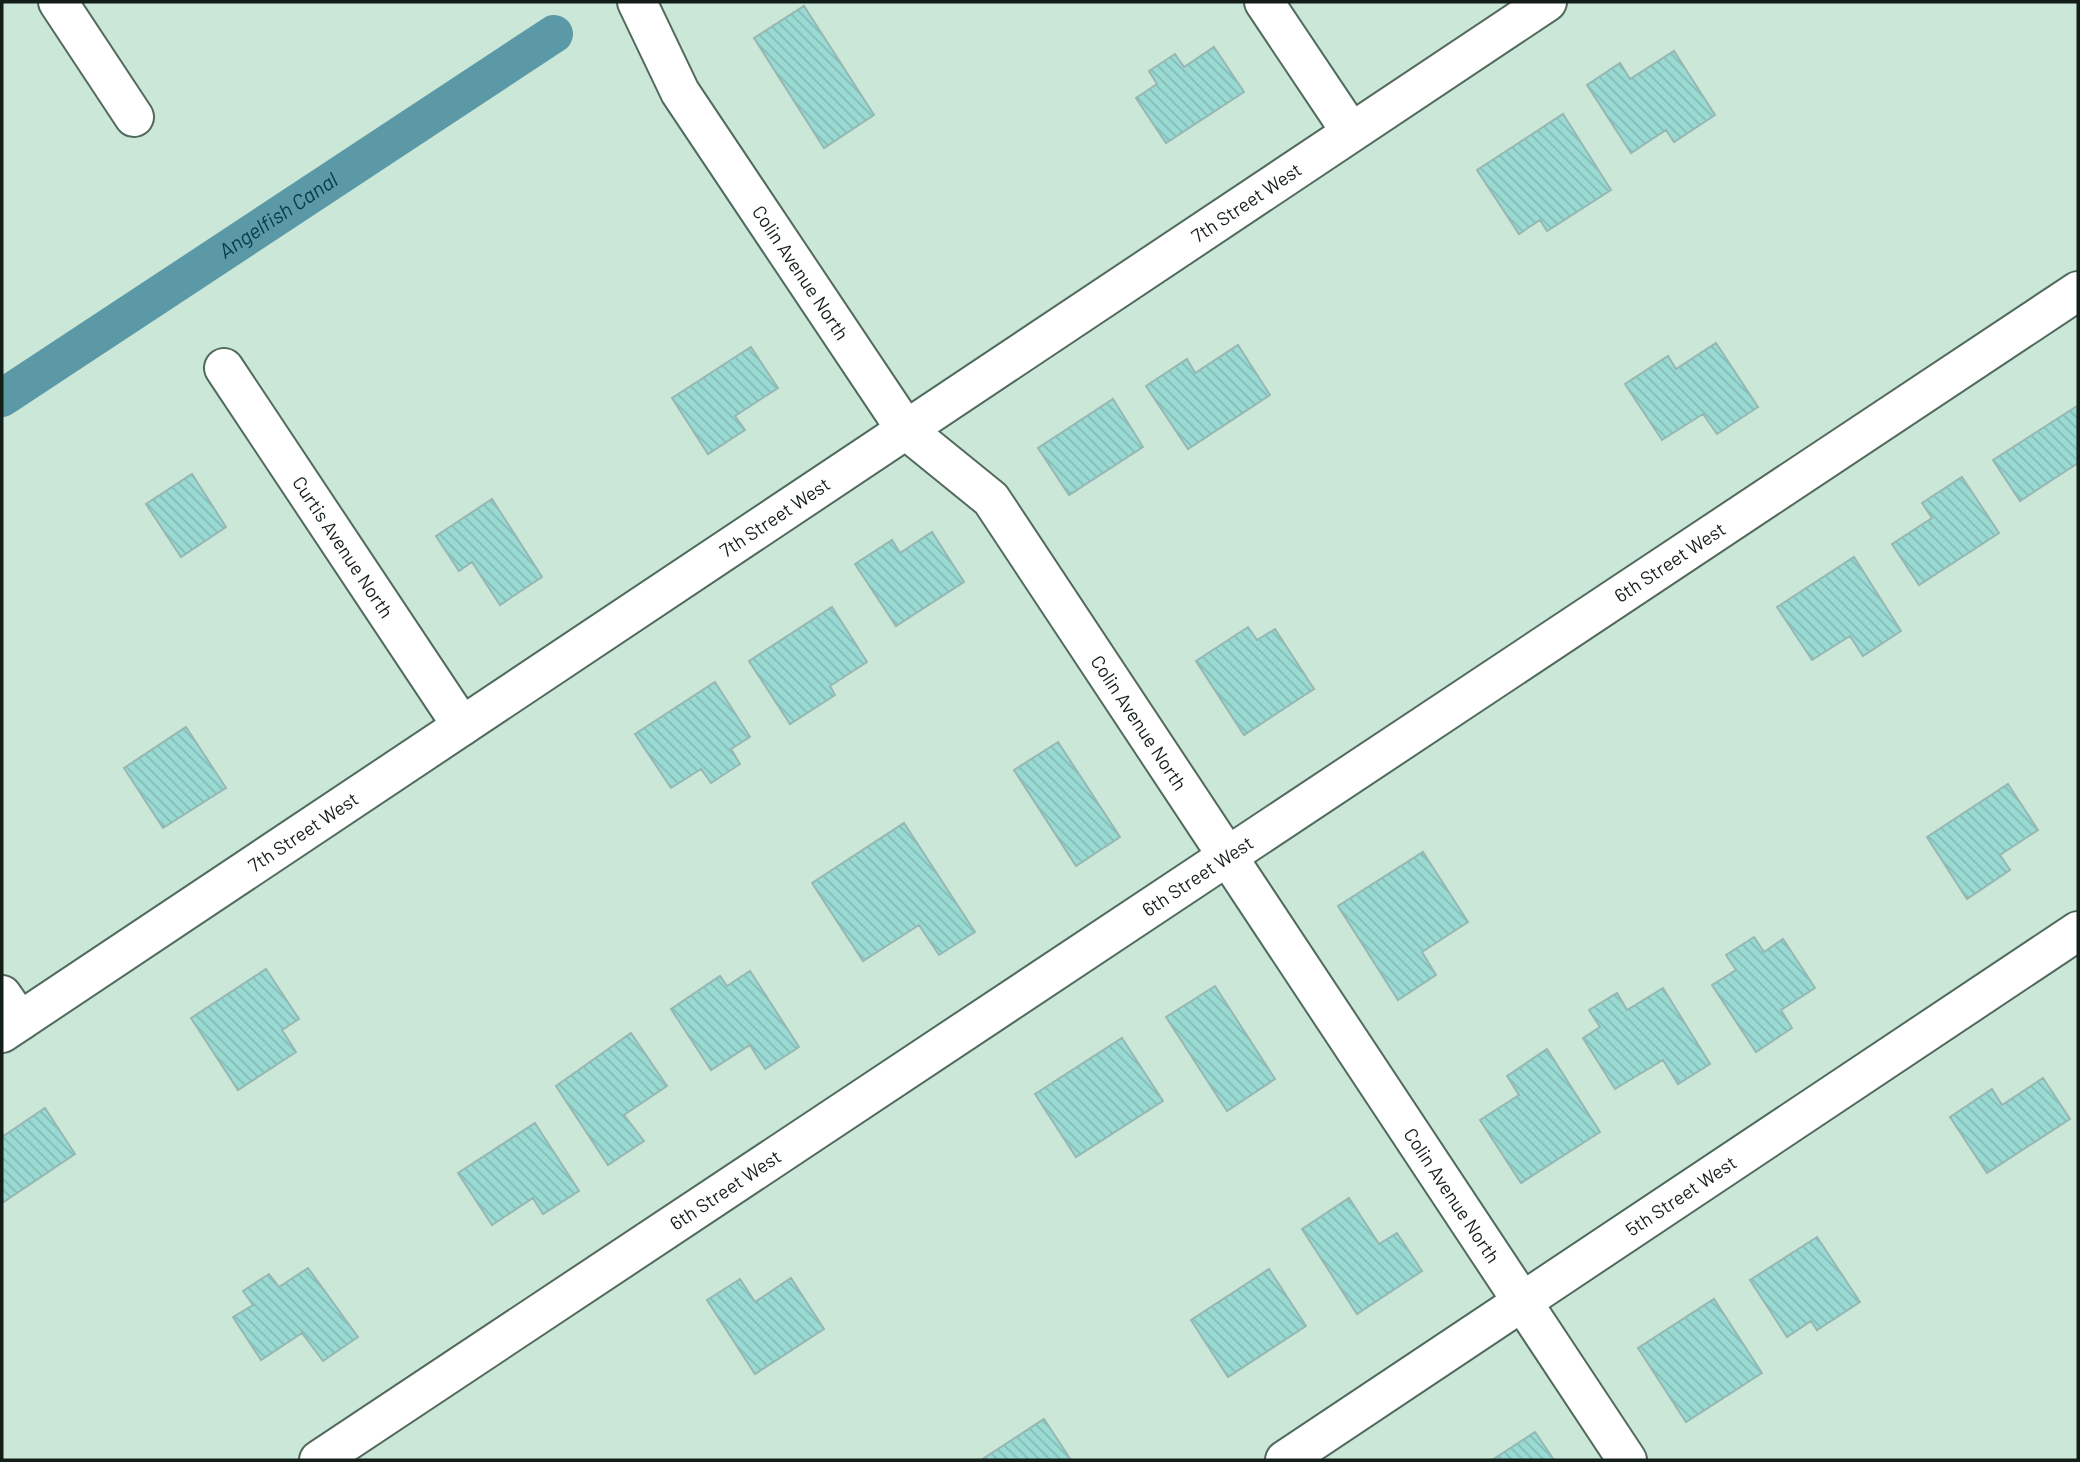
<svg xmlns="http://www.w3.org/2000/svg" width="2080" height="1462" viewBox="0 0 2080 1462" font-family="Barlow,sans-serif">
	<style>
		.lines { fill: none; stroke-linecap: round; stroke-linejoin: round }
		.canal { stroke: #5c99a7; stroke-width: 38 }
		.building { fill: url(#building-back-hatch); stroke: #97b7b3; stroke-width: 2 }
		.street-casing { stroke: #516a5d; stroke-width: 42 }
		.street { stroke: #fff; stroke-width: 38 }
		.labels { text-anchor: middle; stroke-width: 7; stroke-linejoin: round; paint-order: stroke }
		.street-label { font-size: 19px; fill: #141e19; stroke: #d8f4e5 }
		.water-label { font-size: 21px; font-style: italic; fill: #023e49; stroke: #d8f4e5 }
	</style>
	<defs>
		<pattern id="building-back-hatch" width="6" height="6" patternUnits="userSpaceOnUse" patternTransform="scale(1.75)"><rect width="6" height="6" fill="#99dad3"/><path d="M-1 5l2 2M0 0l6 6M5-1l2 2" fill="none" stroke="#83bbb5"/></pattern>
	</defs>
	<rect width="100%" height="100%" fill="#cbe7d8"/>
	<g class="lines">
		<path class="canal" id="s1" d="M2,398L554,34"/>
	</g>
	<path class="building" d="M804,6L874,115L824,148L754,38Z
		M1214,47L1244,92L1166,143L1136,98L1157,84L1149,71L1175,54L1184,67Z
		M1674,51L1715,115L1674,142L1666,130L1631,153L1587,85L1620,63L1630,79Z
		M1563,114L1611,190L1547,231L1540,220L1519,234L1477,170Z
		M1716,343L1758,407L1717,434L1703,414L1662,440L1625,384L1668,356L1676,369Z
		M1238,345L1270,395L1188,449L1146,386L1187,359L1195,373Z
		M751,347L778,388L735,416L745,430L708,454L672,398Z
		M1113,399L1143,447L1069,495L1038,448Z
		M2077,406L2078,463L2020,501L1993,460Z
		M192,474L226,527L181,557L146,504Z
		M1962,477L1999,533L1919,585L1892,544L1932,518L1922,503Z
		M492,499L542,577L500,605L472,562L459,571L436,536Z
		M932,532L964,582L896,626L855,564L892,540L900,553Z
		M1854,557L1901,631L1863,656L1850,636L1812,660L1777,607Z
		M832,607L867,662L830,686L835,695L790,724L749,661Z
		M1248,627L1257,640L1275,629L1314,689L1244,735L1196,661Z
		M715,682L750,737L731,749L740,764L711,783L701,769L671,788L635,734Z
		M186,727L226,788L163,828L124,768Z
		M1058,742L1120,837L1076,866L1014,770Z
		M2008,784L2038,830L2000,855L2010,870L1967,899L1927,837Z
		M904,823L975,932L939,955L919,925L863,961L812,883Z
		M1423,852L1468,922L1422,952L1436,975L1398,1000L1338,906Z
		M1754,937L1764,952L1783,939L1815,988L1781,1010L1792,1028L1756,1052L1712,985L1736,970L1726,955Z
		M266,969L299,1019L282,1030L296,1052L238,1090L191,1018Z
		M750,971L799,1047L765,1069L750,1045L711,1070L671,1009L720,976L727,986Z
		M1215,986L1275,1079L1227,1111L1166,1017Z
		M1663,988L1710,1064L1678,1084L1663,1060L1615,1089L1583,1038L1600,1027L1589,1010L1617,993L1627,1010Z
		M631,1033L667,1086L624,1115L644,1141L608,1165L556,1086Z
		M1122,1038L1163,1101L1076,1157L1035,1094Z
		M1547,1049L1600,1132L1521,1183L1480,1120L1519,1095L1507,1076Z
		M2043,1078L2070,1119L1987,1173L1950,1117L1992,1089L2002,1105Z
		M45,1108L75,1154L2,1203V1137Z
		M535,1123L579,1191L543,1214L533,1198L492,1225L458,1173Z
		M1349,1198L1379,1244L1397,1233L1422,1271L1357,1314L1302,1229Z
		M1817,1237L1860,1302L1817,1330L1811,1321L1787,1337L1750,1280Z
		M308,1268L358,1337L323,1361L302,1333L261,1360L233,1317L253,1305L243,1291L269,1274L279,1287Z
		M1269,1269L1306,1326L1228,1377L1191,1320Z
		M791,1278L824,1329L755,1374L707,1300L740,1279L755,1302Z
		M1714,1299L1762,1373L1686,1422L1638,1348Z
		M1044,1419L1071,1460H981Z
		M1535,1432L1554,1460H1492Z"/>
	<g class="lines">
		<defs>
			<g id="street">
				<path d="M58,2L134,117"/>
				<path id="s2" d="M637,2L680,92L906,430L991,499L1627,1460"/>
				<path d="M1264,2L1351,132"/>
				<path id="s3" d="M224,368L462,726"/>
				<path d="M2,995L20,1021"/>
				<path id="s4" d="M2,1033L1547,2"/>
				<path id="s5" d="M319,1460L2078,291"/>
				<path id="s6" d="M1285,1460L2078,931"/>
			</g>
		</defs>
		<use href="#street" class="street-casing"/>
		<use href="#street" class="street"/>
	</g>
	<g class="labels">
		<g class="street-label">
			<text dy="7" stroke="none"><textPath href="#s4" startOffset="1496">7th Street West</textPath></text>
			<text dy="7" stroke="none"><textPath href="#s2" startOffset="317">Colin Avenue North</textPath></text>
			<text dy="7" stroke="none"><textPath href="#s4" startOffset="929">7th Street West</textPath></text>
			<text dy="7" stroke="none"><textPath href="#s3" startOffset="215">Curtis Avenue North</textPath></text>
			<text dy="7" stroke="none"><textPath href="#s5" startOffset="1622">6th Street West</textPath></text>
			<text dy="7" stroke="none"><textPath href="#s2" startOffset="884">Colin Avenue North</textPath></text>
			<text dy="7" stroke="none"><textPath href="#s4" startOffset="362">7th Street West</textPath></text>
			<text dy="7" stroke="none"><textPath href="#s5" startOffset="1055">6th Street West</textPath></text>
			<text dy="7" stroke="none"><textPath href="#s5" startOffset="488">6th Street West</textPath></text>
			<text dy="7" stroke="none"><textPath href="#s2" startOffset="1451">Colin Avenue North</textPath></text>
			<text dy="7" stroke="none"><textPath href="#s6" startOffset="476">5th Street West</textPath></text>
		</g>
		<g class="water-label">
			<text dy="7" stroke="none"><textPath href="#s1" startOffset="331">Angelfish Canal</textPath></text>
		</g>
	</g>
	<rect width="2080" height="1462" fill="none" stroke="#141e19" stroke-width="7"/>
</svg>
